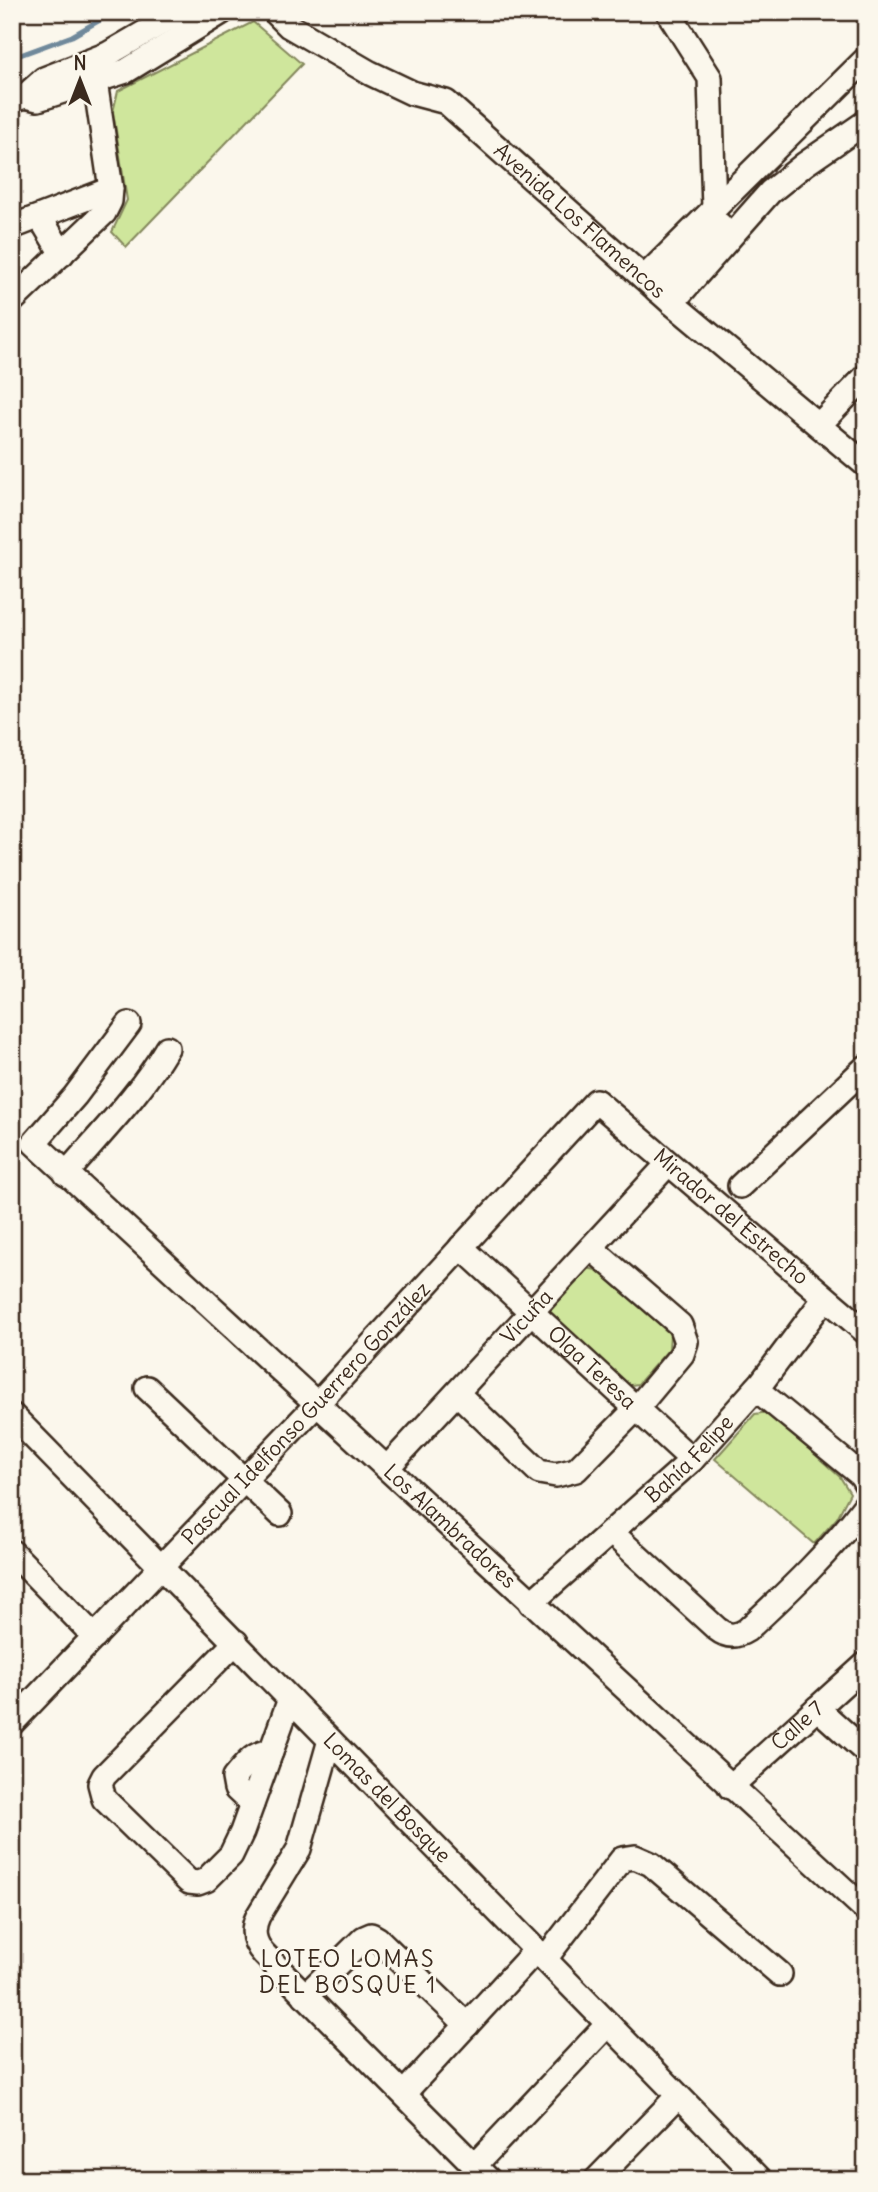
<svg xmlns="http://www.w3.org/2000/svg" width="878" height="2192" viewBox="0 0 878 2192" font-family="Delius,sans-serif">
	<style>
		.green { fill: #cfe69c; stroke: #85885d; stroke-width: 2 }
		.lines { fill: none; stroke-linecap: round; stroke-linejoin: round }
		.stream { stroke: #6f899b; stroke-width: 5 }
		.minor-casing { stroke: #3b2a1e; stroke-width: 28 }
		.minor { stroke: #fbf7ec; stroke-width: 23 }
		.labels { text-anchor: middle; stroke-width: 6; stroke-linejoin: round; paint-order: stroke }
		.street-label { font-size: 21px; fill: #3b2a1e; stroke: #fbf7ec }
		.neighbourhood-label { font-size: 23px; letter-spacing: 2px; fill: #3b2a1e; stroke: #fbf7ec }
	</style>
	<rect width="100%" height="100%" fill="#fbf7ec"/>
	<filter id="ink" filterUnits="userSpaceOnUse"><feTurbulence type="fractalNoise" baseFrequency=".0143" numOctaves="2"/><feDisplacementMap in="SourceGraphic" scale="14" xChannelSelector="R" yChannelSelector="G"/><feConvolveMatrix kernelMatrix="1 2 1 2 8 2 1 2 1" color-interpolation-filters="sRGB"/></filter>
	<g filter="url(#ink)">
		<path class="green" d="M253,22L302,64L126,247L112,232L127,200L113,112L118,91Z
			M586,1268L601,1271L670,1334L669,1349L638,1384L624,1386L550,1314V1306Z
			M768,1412L840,1477L850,1493L837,1518L814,1544L715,1459L755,1414Z"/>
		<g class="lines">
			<path class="stream" d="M12,58L72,36L114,12"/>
			<defs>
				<g id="minor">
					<path id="s1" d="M275,12L289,26L370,73L412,93L446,102L672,303L866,465"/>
					<path d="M668,12L710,78L714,209"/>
					<path d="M25,96L38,99L126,71L222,12"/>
					<path d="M19,98L25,96L44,79L108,54L180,12"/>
					<path d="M40,217L62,254"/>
					<path d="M12,227L111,189"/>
					<path d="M644,278L866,59"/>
					<path d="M657,290L720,225"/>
					<path d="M12,301L104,213L110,201L111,189L95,81L88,62"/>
					<path d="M672,303L770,192L805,164L866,122"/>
					<path d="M819,425L866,376"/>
					<path id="s2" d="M129,1024L75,1096L34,1143L866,1910"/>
					<path d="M66,1174C101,1133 140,1094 167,1048"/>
					<path d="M740,1186L866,1067"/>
					<path id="s3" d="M461,1247L692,1460"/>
					<path d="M147,1388L280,1514"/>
					<path d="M756,1389L861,1475L866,1484"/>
					<path d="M457,1393L539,1472L556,1475L576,1470L636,1409L682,1354L686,1342L680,1325L591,1248"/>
					<path id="s4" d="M12,1415L761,2180"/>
					<path id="s5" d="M387,1468L668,1164"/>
					<path d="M612,1533L717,1629C727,1637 736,1637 747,1630C790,1590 831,1551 866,1504"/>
					<path d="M12,1552L95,1637"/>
					<path id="s6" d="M531,1603L692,1460L762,1382L825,1298"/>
					<path d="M236,1642L104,1776L100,1784L104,1799L189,1882L198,1883L206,1880L231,1855L242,1832L290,1699"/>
					<path d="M817,1708L866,1752"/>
					<path id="s7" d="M12,1723L316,1405L596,1101L866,1332"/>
					<path d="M330,1740L299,1849L258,1916C251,1931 254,1943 264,1954L489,2180"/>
					<path id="s8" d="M730,1787L866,1664"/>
					<path d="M252,1804L236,1789L234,1778C245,1765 253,1752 271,1752"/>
					<path d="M545,1959L622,1859L635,1857L651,1864L780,1974"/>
					<path d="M305,1996L364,1938L371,1935L378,1939L467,2025"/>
					<path d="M404,2093L536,1950"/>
					<path d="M475,2165L608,2024"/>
					<path d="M596,2180L678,2096"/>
				</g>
			</defs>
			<use href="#minor" class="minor-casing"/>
			<use href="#minor" class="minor"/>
		</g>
	</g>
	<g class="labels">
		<g class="street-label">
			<text dy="7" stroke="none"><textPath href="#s1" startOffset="374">Avenida Los Flamencos</textPath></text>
			<text dy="7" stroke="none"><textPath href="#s7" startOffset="1031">Mirador del Estrecho</textPath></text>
			<text dy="7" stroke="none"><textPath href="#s5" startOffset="206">Vicuña</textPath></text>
			<text dy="7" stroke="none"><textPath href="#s3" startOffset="178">Olga Teresa</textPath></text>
			<text dy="7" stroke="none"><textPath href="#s7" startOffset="427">Pascual Idelfonso Guerrero González</textPath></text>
			<text dy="7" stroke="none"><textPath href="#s6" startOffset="214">Bahía Felipe</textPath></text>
			<text dy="7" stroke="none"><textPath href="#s2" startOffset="718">Los Alambradores</textPath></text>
			<text dy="7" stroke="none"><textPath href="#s8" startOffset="91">Calle 7</textPath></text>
			<text dy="7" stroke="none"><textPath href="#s4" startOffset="536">Lomas del Bosque</textPath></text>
		</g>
		<g class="neighbourhood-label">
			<text x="348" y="1967">LOTEO LOMAS<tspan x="348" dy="26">DEL BOSQUE 1</tspan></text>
		</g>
	</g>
	<rect width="878" height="2192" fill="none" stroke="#fbf7ec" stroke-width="42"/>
	<rect x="21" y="21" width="836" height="2150" fill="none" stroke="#3b2a1e" stroke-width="2.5" filter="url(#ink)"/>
	<g transform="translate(80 80)" stroke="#fbf7ec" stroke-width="5" paint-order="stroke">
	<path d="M0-5L12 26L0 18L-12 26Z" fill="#3b2a1e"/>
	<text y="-10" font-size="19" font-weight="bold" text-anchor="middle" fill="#3b2a1e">N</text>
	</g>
</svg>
